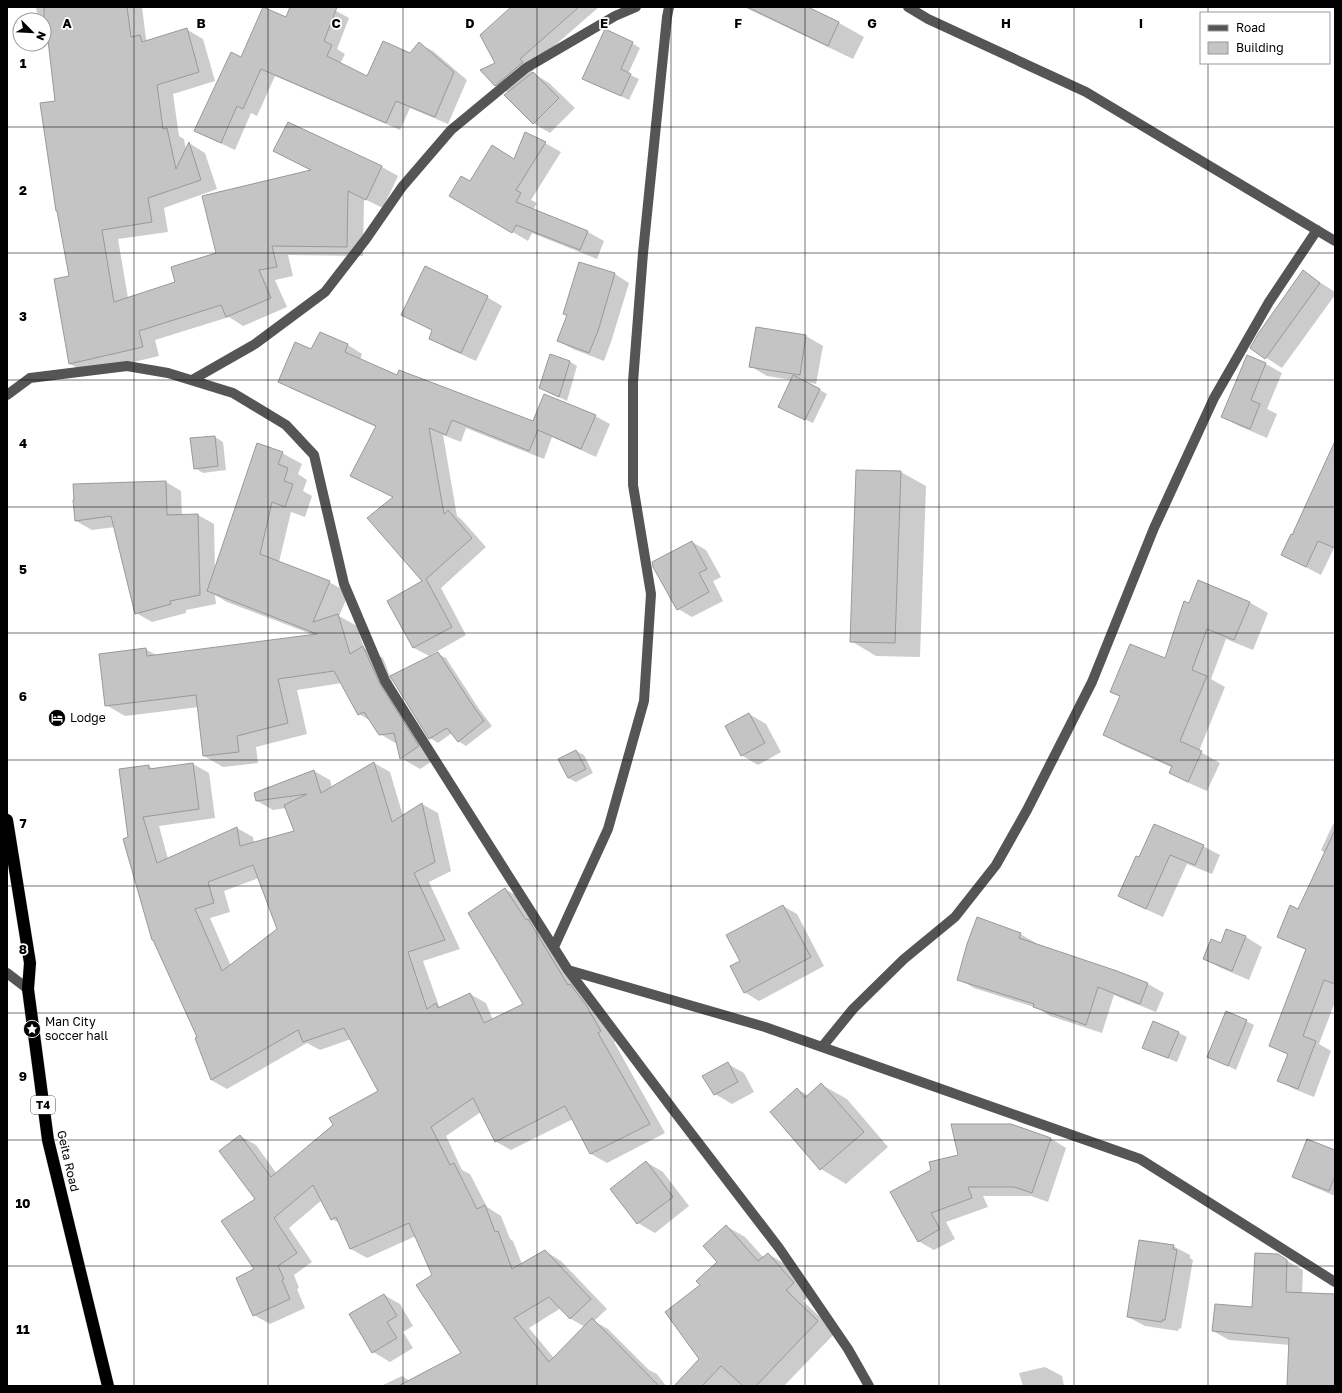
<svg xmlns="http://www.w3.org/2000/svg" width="1342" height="1393" viewBox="0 0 1342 1393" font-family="'Golos Text',sans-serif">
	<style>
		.shadow { fill: #0003; fill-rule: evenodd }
		.building { fill: #c4c4c4; stroke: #999; fill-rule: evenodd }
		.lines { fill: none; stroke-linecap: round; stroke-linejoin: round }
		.highway-casing { stroke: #dbdbdb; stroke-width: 13 }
		.minor { stroke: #555; stroke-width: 10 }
		.highway { stroke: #000; stroke-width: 12 }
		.grid { fill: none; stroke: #000; stroke-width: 1; stroke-opacity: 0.55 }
		.labels { text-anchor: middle; stroke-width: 3.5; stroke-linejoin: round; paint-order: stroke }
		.shield { fill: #fff; stroke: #4c4c4c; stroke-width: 1 }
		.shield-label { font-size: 11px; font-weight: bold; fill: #000 }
		.poi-label { font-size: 12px; fill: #000; stroke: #fff; text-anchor: start }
		.street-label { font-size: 12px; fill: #000; stroke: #fff }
		.grid-label { font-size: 13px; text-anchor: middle; font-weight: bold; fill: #000; stroke: #fff; stroke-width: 3.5; stroke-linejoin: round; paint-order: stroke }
	</style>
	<rect width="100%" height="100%" fill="#fff"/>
	<path class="shadow" d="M36,7H142L146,39L148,41L186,29L203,39L215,81L173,94L179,136L184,139L186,150L189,143L205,153L217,189L164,208L168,232L118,239L128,298L177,282L217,254L312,171L291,160L288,123L382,167L398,176L383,208L364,199L363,256L288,255L293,276L275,280L287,307L243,326L229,317L155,340L159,356L87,373L70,364L55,279L70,277L58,211L56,102L50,46L44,42V20H38Z
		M291,7H329L349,18L337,49L345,54L340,64L367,77L410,54L419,44L433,51L467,80L448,124L410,108L400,130L275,76L257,116L251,113L235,150L209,138L195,130L241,58L286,18Z
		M513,7H599L531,66L534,70L531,72L549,83L575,108L550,133L533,123L508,92L495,85L496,64Z
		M744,7H806L839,23L864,37L853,59Z
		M632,43L640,48L628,74L639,79L629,100L584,79Z
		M545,143L561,152L531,200L537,203L533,210L588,232L604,241L597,259L532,233L528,241L451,196L470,182Z
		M1304,272L1335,292V295L1282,368L1251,348Z
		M615,274L629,283L612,339L604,361L573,349L558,341Z
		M487,297L502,306L476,361L445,347L430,338L433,331L403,315Z
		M756,328L806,336L823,346L816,384L806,382L827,394L813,423L787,411L792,380L767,376L750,366Z
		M321,333L348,345L362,354L360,360L397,377L534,422L595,416L610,424L596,457L552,437L544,459L466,428L461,442L443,435L457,516L462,520L486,547L441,588L466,635L429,656L414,648L388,601L423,581L393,497L352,476L376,427L294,390L279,382L312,351Z
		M1247,356L1266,364L1282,373L1267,409L1277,414L1267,438L1239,426L1222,417Z
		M569,361L577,366L567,401L548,392Z
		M215,437L223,442L226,470L203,473L195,468Z
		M282,453L302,464L298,474L307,480L303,491L312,496L305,517L291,512L279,562L329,582L349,593L339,616L357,626L364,648L383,658L390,676L438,654L446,658L479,709L492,726L466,746L458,741L452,733L438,743L430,738L391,676L390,677L399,697L437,758L420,769L401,758L397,744L380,734L371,721L359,714L342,683L297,690L307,734L256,747L258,763L223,767L204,756L199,707L125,716L106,705L145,649L158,656L314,635L227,602L215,595L216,604L186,610V613L152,622L136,613L115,527L92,530L76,521L166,482L181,491L182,515H198L214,524L215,571Z
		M901,472L926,486L920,657L876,656L851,641Z
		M1335,481V549L1334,548L1321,575L1282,555L1293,536Z
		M692,542L706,550L721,577L713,581L723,601L692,617L678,609Z
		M1249,602L1268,613L1253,650L1226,639L1211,679L1225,687L1199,751L1220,763L1207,791L1189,783L1171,773L1173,768L1122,745L1104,734L1121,697L1111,692L1165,660L1190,604Z
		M749,714L766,724L781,752L758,765L741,755Z
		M576,751L584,755L593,773L576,782L568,778Z
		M374,763L390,772L403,816L422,804L438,813L451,871L429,882L460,949L423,961L439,1006L441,1007L470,994L486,1003L493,1020L524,1004L505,889L521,898L617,1040L614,1042L665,1133L607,1163L591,1154L573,1119L511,1150L495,1141L481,1112L446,1136L462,1170L470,1174L487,1207L501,1216L510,1239L513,1241L522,1264L545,1251L561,1261L607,1309L594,1321L608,1329L649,1370L657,1374L666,1386H381L402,1376L410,1381L463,1354L433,1275L416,1236L367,1258L351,1249L339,1223L332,1219L322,1200L289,1228L312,1262L294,1275L299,1288L297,1289L305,1308L270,1324L254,1315L257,1199L240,1136L256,1145L277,1174L380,1092L351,1039L320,1050L307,1043L227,1089L211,1080L129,838L148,766L154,769L193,764L209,773L215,818L159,826L168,859L237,828L253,837L254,843L295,831L286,808L273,810L257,801L314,771L330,780L332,788ZM259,878L279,929L231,966L210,918L230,912L224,891ZM561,1308L571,1319L585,1327L554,1358L529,1328Z
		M1333,824L1335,825V1002L1319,1044L1331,1051L1314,1097L1294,1089L1278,1080L1288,1055L1270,1045L1307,950L1294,945L1279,936L1299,910L1325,853L1321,850Z
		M1203,846L1220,855L1212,874L1187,864L1163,917L1136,905L1119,895L1139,858Z
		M783,906L797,914L824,966L759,1001L744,992L741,961Z
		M1227,930L1246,937L1262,947L1249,980L1221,968L1204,959L1221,944Z
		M1020,934L1036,943L1035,945L1117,972L1148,984L1164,993L1156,1012L1114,995L1102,1033L1050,1016L1037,1008L974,988L958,979Z
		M1246,1021L1254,1025L1236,1070L1209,1057Z
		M1179,1033L1187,1037L1177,1062L1151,1052L1143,1047Z
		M728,1064L744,1073L754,1092L732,1104L715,1094Z
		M822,1085L847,1099L888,1147L846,1184L821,1169L797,1089L809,1096Z
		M1050,1138L1066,1148L1048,1202L1031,1196H983L988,1207L946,1222L955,1239L934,1250L918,1241L892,1193Z
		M1335,1151V1196L1309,1185L1293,1176Z
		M646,1162L663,1172L689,1206L655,1233L638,1223L612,1189Z
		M726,1226L745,1237L764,1258L768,1254L787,1265L812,1294L803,1301L836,1332L784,1386H675L700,1359L701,1285L718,1262Z
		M1173,1246L1190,1255V1258L1193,1260L1181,1329L1179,1328L1178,1331L1145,1326L1128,1317Z
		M1277,1255L1303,1270L1302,1294L1335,1295V1386H1288L1290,1345L1229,1340L1213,1331L1253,1308Z
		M384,1295L400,1304L413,1326L403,1332L413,1348L390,1362L373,1352Z
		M1045,1367L1062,1376L1064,1386H1023L1019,1373Z"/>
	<path class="building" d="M44,7H127L131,37L140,35L142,42L187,28L199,72L157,85L163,129L167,128L176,169L189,142L201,180L148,198L152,222L102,230L114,302L175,282L171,267L216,253L202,196L311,170L273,151L288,122L382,166L366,200L348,191L347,247L272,246L277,267L259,270L271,298L226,317L221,305L139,331L143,347L69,364L54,279L69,276L57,211H56L40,103L55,101L48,40H44Z
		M263,7L286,17L290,7H337L324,41L332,45L327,56L367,76L383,41L410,53L419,42L454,72L435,117L396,101L386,123L261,69L243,109L237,106L221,143L194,131L231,52L241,57Z
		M511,7H579L520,59L523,62L495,86L480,70L495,63L480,35Z
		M747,7H808L839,22L828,46Z
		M605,29L633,42L621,69L631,74L621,96L582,79Z
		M533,72L559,98L533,124L504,95Z
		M525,132L546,142L516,190L521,193L516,202L588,231L580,250L516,225L512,233L449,196L461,176L470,181L492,145L514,159Z
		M579,262L615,273L598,331L589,353L557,341L567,315L563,314Z
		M425,266L488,296L461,353L429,339L432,330L401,315Z
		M1303,270L1320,283L1265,359L1250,348L1258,334Z
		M756,327L806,335L800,375L749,367Z
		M320,332L348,344L345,352L397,375L399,370L533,421L544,394L596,415L581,449L538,430L529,451L452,420L446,435L429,428L444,514L448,510L472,538L426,579L452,627L413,648L387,601L422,581L367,518L393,497L350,476L376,426L278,382L295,342L311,349Z
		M550,354L570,361L559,397L539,388Z
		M1247,355L1266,363L1251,400L1260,404L1250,429L1221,417Z
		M793,375L820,389L805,420L778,407Z
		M215,436L218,466L194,469L190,438Z
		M1335,441V548L1318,541L1306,567L1281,555L1291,534L1292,535Z
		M257,443L283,452L278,464L288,468L284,481L293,484L285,507L272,502L260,554L330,581L313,622L338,614L350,654L363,646L380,684L419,746L400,759L394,733L379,735L364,712L358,715L334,671L278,679L288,723L237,736L239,752L203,756L196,695L105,706L99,654L146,648L147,656L317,634L207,591Z
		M856,470L901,471L895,643L850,642Z
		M166,481L167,515L198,514L200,595L170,601L171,604L135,614L111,516L75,521L73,500H74L73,484Z
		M692,541L707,569L699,573L709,592L677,610L653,567L652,562Z
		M1198,580L1250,602L1234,640L1207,629L1192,670L1207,676L1180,741L1202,751L1188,782L1169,773L1172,766L1103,735L1120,696L1110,692L1130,644L1165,658L1184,601L1189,603Z
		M438,652L471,703L484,721L458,742L447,728L429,739L390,676Z
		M749,713L765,743L741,756L725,726Z
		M576,750L586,769L568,778L558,759Z
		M374,762L392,822L422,803L435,862L414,873L445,940L408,952L427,1009L436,1003L438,1008L470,993L484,1023L523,1004L468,913L505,888L526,920L528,919L568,985L570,984L586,1005L601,1031L598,1033L650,1124L590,1154L565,1106L495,1142L473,1098L431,1127L450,1165L454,1163L477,1209L485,1205L495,1232L498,1231L512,1269L545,1250L591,1299L570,1319L549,1297L514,1318L549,1362L592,1318L659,1386H398L461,1353L416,1285L432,1275L409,1223L350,1249L336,1217L331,1220L313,1185L274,1218L297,1253L278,1266L284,1279L282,1280L290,1299L253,1316L244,1296L236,1278L254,1269L221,1221L255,1199L219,1151L240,1135L271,1177L333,1125L329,1118L378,1091L344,1028L303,1042L298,1030L211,1080L195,1038L197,1037L153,940H152L123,839L128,837L119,769L149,765V769L193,763L199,809L143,817L157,863L237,827L240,846L294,831L284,805L307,794L256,801L254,793L314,770L321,793ZM253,865L277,929L222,971L195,909L214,903L208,882Z
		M1154,824L1204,845L1195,865L1170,855L1146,909L1118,896L1136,856L1139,857Z
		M1335,830V984L1324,980L1303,1036L1316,1041L1298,1089L1277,1081L1288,1054L1269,1046L1306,949L1277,937L1290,905L1298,909Z
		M783,905L811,957L744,993L730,966L740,961L726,935Z
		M977,917L1021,933L1019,938L1117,971L1148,983L1140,1004L1098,987L1086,1025L1033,1007L1034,1004L957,980L967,944Z
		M1226,929L1246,936L1232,971L1203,959L1211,939L1221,943Z
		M1226,1011L1247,1020L1228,1066L1207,1057Z
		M1153,1021L1179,1032L1168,1058L1142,1048Z
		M728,1062L738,1082L714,1095L702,1076Z
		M821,1083L864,1132L820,1170L770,1112L797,1088L805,1098Z
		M951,1124H1011L1051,1138L1032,1193L1014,1187H968L972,1198L931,1213L940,1229L918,1242L890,1192L931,1170L929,1162L958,1155Z
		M1307,1139L1335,1150V1176L1329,1191L1292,1177Z
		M646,1161L673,1197L637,1224L610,1189Z
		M726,1225L758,1261L768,1253L794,1283L786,1290L818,1321L756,1386H743L721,1366L702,1386H674L699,1359L665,1312L700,1285L696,1281L717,1262L703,1246Z
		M1139,1240L1174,1245L1173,1249L1177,1250L1165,1320H1162V1322L1127,1317Z
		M1255,1253L1278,1254L1287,1260L1286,1292L1335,1294V1386H1287L1289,1338L1212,1331L1215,1304L1252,1307Z
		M384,1294L397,1316L387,1322L397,1338L372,1353L349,1314Z"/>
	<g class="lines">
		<defs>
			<path id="highway" d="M7,820L30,963L28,989L48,1140L108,1386"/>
		</defs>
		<use href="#highway" class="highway-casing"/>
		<path class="minor" d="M908,7L928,19L1086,92L1335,241
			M192,380L255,344L325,292L366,239L402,187L451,130L526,68L615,16L636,7
			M7,395L30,378L127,366L168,373L233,393L286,425L314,455L344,584L385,681L568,970L674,1111L779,1248L848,1349L869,1386
			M554,947L608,829L644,701L651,594L633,485V382L643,253L667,17L669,7
			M568,970L765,1027L1140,1159L1335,1282
			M7,973L28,989
			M822,1047L853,1009L904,959L955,917L996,865L1027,810L1092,682L1154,528L1214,398L1269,302L1317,230"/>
		<use href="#highway" class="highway"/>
	</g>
	<path class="grid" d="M134,7V1386M268,7V1386M403,7V1386M537,7V1386M671,7V1386M805,7V1386M939,7V1386M1074,7V1386M1208,7V13M1208,63V1386M7,127H1335M7,253H1335M7,380H1335M7,507H1335M7,633H1335M7,760H1335M7,886H1335M7,1013H1335M7,1140H1335M7,1266H1335"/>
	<defs>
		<symbol id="hotel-disc" viewBox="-11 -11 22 22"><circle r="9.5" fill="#000" stroke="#fff"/><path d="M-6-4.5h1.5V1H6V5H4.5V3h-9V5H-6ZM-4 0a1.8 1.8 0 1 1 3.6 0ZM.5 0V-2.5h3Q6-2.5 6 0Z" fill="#fff"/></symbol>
		<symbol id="sight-disc" viewBox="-11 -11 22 22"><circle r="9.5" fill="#000" stroke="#fff"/><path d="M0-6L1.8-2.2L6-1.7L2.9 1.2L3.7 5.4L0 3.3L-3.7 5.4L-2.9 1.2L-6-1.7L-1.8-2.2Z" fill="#fff"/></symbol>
	</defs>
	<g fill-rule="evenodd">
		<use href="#hotel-disc" x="47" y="708" width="20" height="20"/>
		<use href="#sight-disc" x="22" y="1019" width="20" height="20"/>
	</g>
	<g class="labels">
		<rect class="shield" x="31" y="1096" width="24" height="18" rx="3"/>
		<g class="shield-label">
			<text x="43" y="1109">T4</text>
		</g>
		<g class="poi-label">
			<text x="70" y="722">Lodge</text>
			<text x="45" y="1026">Man City<tspan x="45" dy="14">soccer hall</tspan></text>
		</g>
		<g class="street-label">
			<text transform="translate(68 1161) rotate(77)" y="4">Geita Road</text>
		</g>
	</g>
	<g class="grid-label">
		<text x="67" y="28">A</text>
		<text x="201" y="28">B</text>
		<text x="336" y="28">C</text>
		<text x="470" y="28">D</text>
		<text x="604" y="28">E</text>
		<text x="738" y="28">F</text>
		<text x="872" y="28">G</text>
		<text x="1006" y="28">H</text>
		<text x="1141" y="28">I</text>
		<text x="23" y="68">1</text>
		<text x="23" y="195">2</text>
		<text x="23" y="321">3</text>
		<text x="23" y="448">4</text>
		<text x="23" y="574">5</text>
		<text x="23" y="701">6</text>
		<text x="23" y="828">7</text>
		<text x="23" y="954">8</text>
		<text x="23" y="1081">9</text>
		<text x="23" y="1208">10</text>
		<text x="23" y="1334">11</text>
	</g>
	<rect width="1342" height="1393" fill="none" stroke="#000000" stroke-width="16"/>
	<rect x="1200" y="12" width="130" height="52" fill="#ffffff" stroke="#999999"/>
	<rect x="1208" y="25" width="20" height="6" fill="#555555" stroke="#999999"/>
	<text x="1236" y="32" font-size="12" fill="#000000">Road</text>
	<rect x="1208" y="42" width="20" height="12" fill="#c4c4c4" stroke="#999999"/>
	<text x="1236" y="52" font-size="12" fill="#000000">Building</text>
	<g transform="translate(32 32) rotate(114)"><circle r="19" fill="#ffffff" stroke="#999999"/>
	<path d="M0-3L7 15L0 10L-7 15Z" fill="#000000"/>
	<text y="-6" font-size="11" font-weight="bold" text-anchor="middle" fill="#000000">N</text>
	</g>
</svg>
